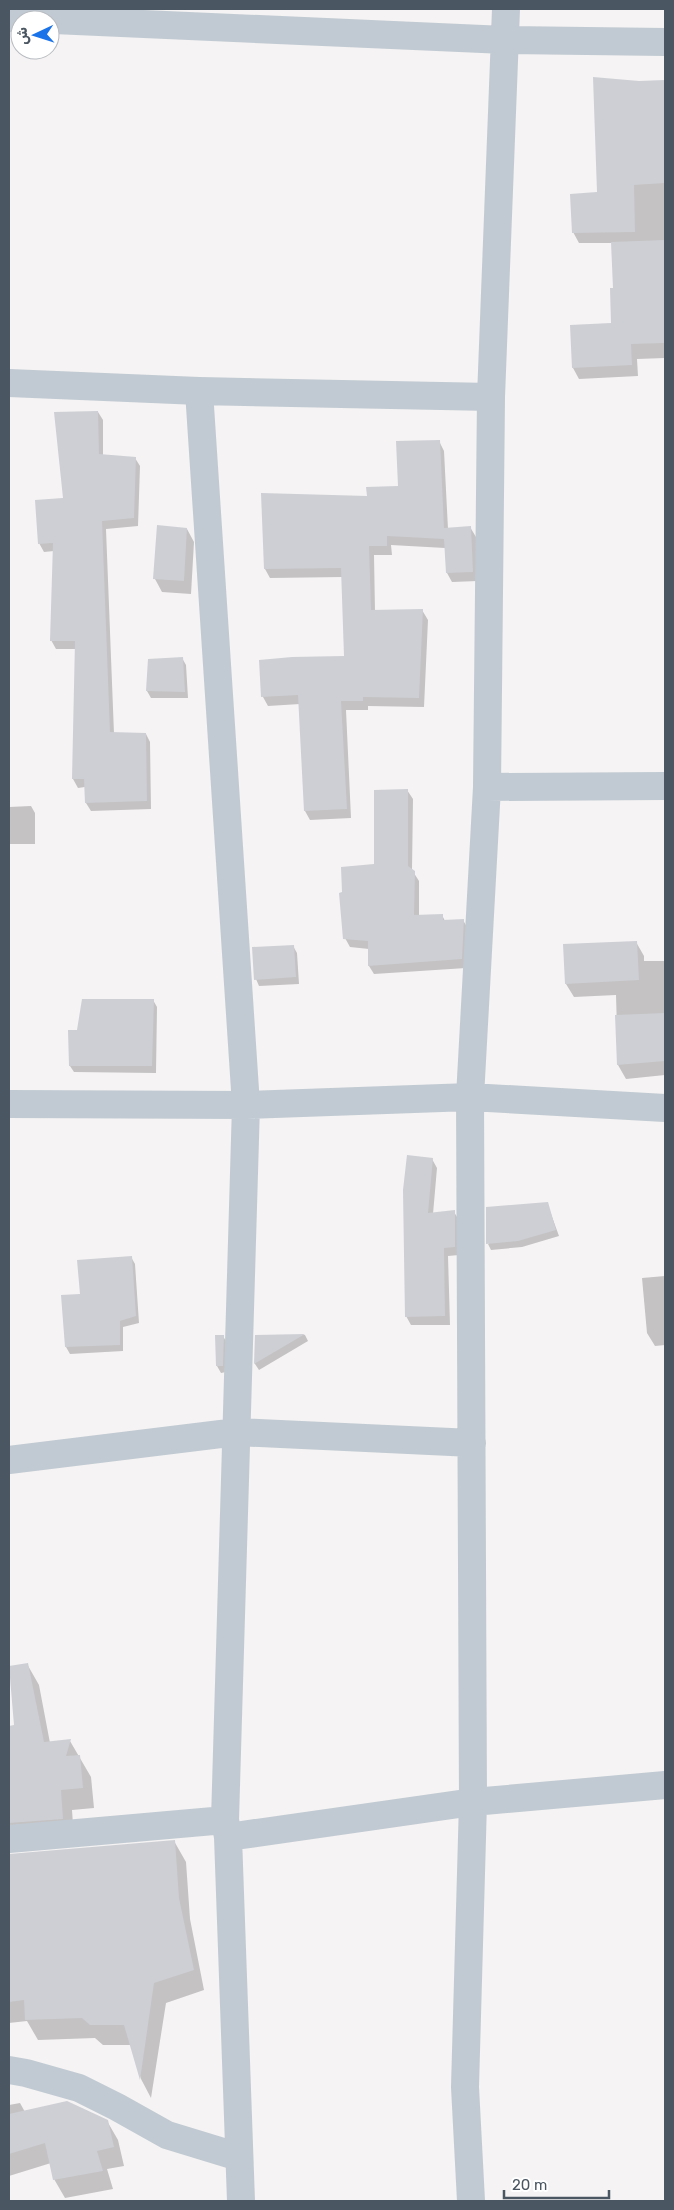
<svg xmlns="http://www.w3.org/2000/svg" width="674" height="2210" viewBox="0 0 674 2210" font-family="Rubik,'Noto Naskh Arabic',sans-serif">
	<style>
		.shadow { fill: #0003 }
		.building { fill: #cdcfd5 }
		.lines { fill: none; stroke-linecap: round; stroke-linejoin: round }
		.street { stroke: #c1cad2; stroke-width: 28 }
	</style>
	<rect width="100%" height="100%" fill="#f5f3f3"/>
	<path class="shadow" d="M665,81V358L637,359L638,376L579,379L573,368L613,324L615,289L612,243H579L573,232L598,194L639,82Z
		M98,412L103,420V456L135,458L140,466L138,526L106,529L114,734H146L150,742L151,809L91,811L86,803L85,787L78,788L73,779L76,649H56L51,640L54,551L44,552L39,543L64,499Z
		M439,441L444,451L448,529L470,527L476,537L478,581L452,582L447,573L445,548L391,545L392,555H374L375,612L422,610L428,620L424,707L368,706V710H346L351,818L310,820L305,811L300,704L268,706L263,697L260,661L346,657L343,577L270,578L265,569L262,494L368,497L399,487Z
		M158,527L187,529L194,542L191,594L162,592L155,579Z
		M182,658L186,665L188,698H151L147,691L149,661Z
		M407,790L413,799L412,870L419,881V916L442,915L445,921L463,920L468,929L466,968L374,974L369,966V949L350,947L345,938Z
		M31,806L35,813V844H9V807Z
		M636,942L644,956V961H665V1075L626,1079L618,1065L616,995L574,997L566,984Z
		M293,946L297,953L299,984L259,986L256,979Z
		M153,1000L157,1007L156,1073L74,1072L70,1066L78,1031Z
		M432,1159L437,1168L433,1214L454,1212L459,1220V1255L448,1256L450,1325H411L406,1316Z
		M547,1203L559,1236L522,1247L491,1250L488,1244Z
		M131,1257L135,1264L139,1323L123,1327V1351L70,1354L66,1347L81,1295Z
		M665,1276V1345L655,1346L647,1333L642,1278Z
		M305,1335L308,1341L259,1370L255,1364L256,1336Z
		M223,1336L227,1343L226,1372L221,1373L217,1366Z
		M27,1664L39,1685L50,1743L70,1741L91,1777L94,1808L72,1810L74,1839L9,1850V1727L15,1726Z
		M174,1841L186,1862L190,1919L204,1990L166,2003L151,2098L141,2079L131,2045H103L95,2038L38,2040L27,2021L9,2023V1856Z
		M20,2103L25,2112L107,2121L118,2140L124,2166L107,2169L113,2189L65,2198L54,2179L51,2163L9,2176V2105Z"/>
	<path class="building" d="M593,77L639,81L665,80V183L634,185L635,232L572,233L570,194L597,192Z
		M664,240L665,343L631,344L632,365L572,368L570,325L611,323L610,288H613L611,242Z
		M98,411L99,454L136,457L134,518L102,521L110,732L146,733L147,801L85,803L84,779H72L75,641H50L53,543L38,544L35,500L63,498L54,412Z
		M440,440L444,528L471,526L473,572L446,573L444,539L387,536V546H369L371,610L423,609L419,698L363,697V701H341L347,809L304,811L298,695L261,697L259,660L292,657L344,656L341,568L264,569L261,493L367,496L366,487L398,486L396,441Z
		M157,525L187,528L184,581L153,579Z
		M183,657L185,692L146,691L148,659Z
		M408,789V866L415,871L414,915L443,914V920L464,919L462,959L368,966V941L343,939L339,893L342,892L341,867L374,864V790Z
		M637,941L639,980L565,984L563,944Z
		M294,945L296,977L254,980L252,947Z
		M82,999H154L152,1066H69L68,1030H77Z
		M665,1013V1061L617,1065L615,1015Z
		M407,1155L433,1158L428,1213L455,1210V1247L444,1248L445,1316L405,1317L403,1190Z
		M548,1202L556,1230L518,1241L486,1244V1207Z
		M132,1256L136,1316L120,1321V1345L65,1347L61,1295L80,1294L77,1260Z
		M305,1334L254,1364L255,1335Z
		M215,1335H224L223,1366H216Z
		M28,1663L44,1742L71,1739L66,1756L80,1755L83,1788L61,1790L63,1819L9,1823V1726L14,1725L9,1666Z
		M175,1840L179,1898L194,1970L154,1983L140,2080L124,2025H90L82,2018L25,2020L24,2000L9,2002V1854Z
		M67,2101L108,2120L114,2147L97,2151L103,2171L53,2180L45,2143L9,2154V2114Z"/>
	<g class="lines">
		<path class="street" d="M9,18L505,40L665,42
			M9,383L199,391L491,397
			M199,391L246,1105L225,1820L228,1837L241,2201
			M487,787L665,786
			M9,1104L246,1105L470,1097L665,1108
			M9,1460L237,1432L472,1443
			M228,1837L473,1802L665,1785
			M9,1839L225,1820
			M9,2070L26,2073L79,2088L117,2107L167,2135L239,2157
			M471,2201L465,2087L473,1802L470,1097L487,787L491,397L506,9"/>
	</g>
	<rect width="674" height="2210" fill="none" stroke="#4a5661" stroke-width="20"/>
	<g transform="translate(35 35) rotate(266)"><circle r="24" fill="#ffffff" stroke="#b7bbc0"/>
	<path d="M0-4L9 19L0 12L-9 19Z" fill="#1a73e8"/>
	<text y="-8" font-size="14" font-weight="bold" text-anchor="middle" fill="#4a5661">ش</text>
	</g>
	<path d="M504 2190v8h105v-8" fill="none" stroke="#4a5661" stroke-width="2.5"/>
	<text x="512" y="2190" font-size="15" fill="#4a5661" stroke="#ffffff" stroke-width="4" paint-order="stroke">20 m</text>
</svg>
